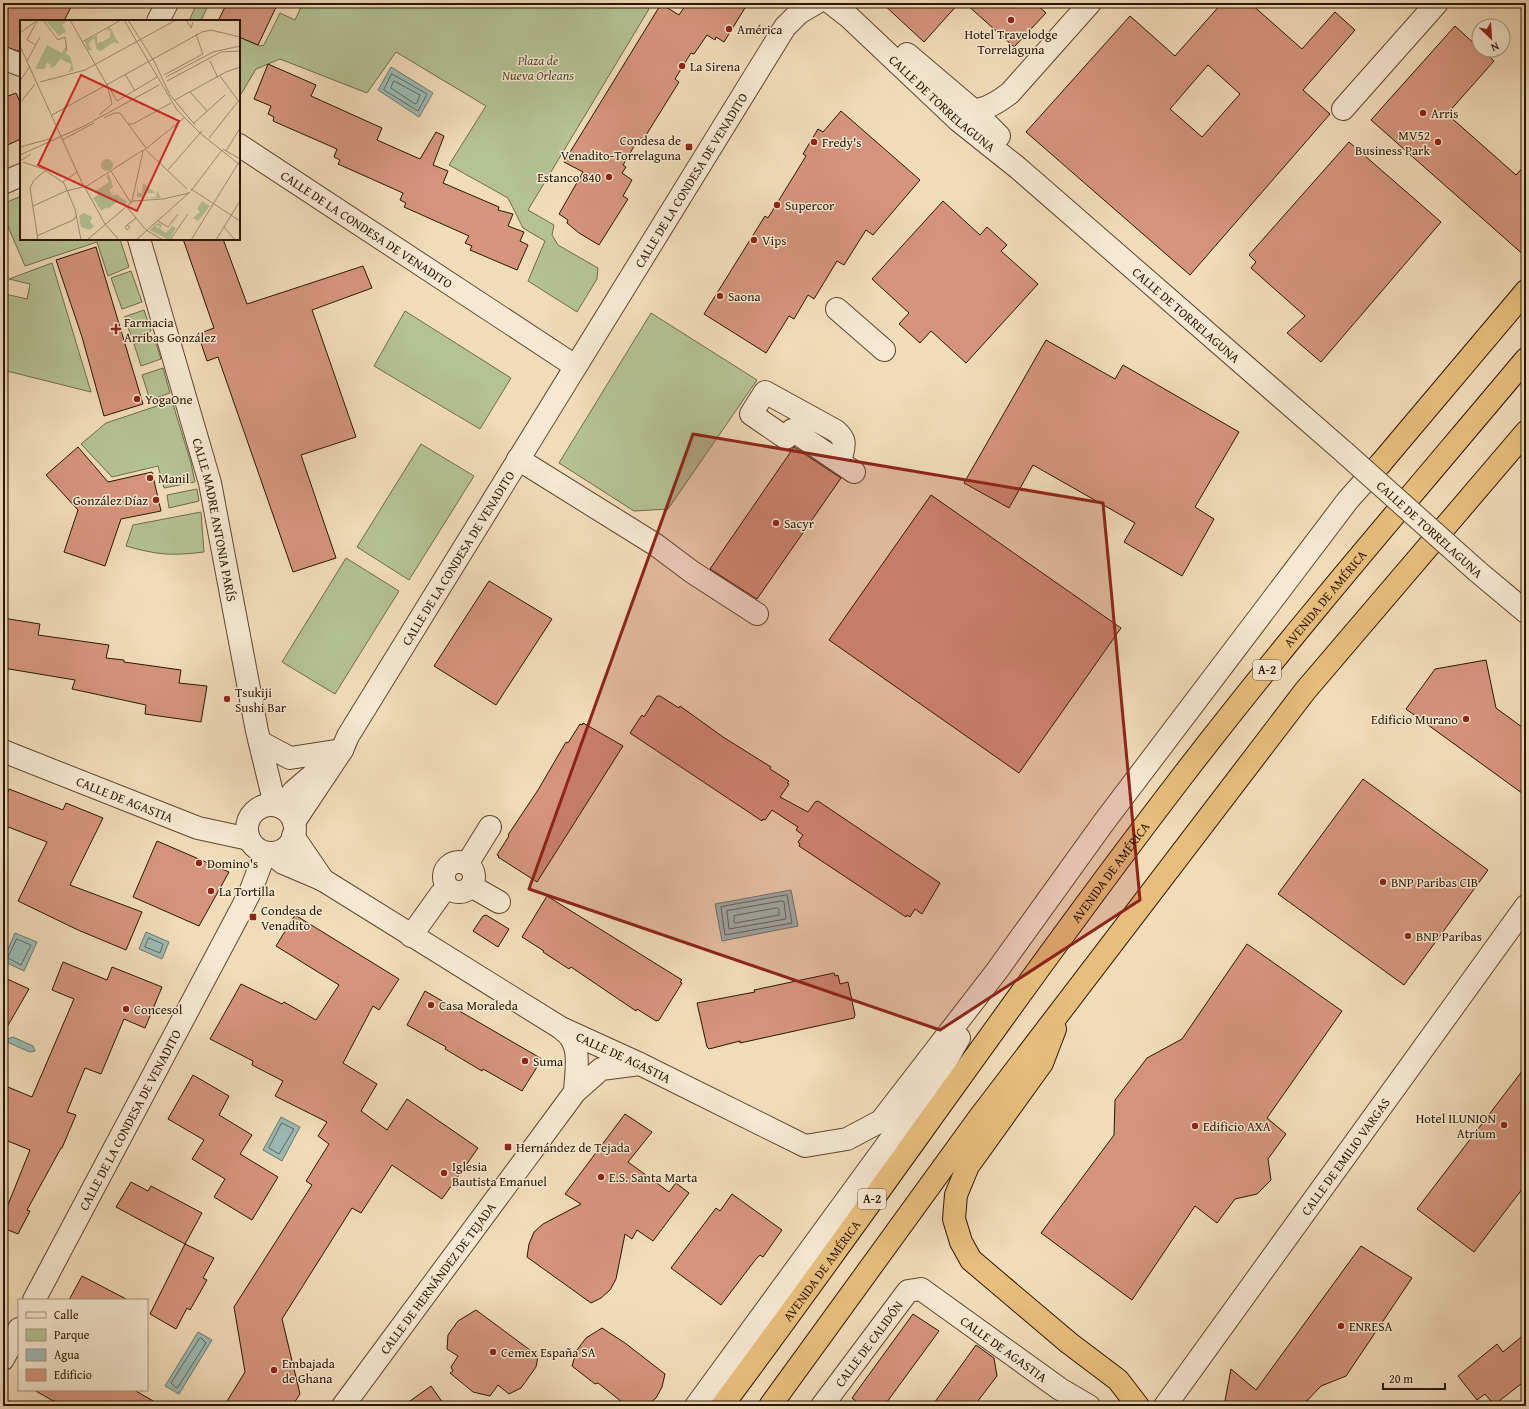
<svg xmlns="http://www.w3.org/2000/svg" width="1529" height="1409" viewBox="0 0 1529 1409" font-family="'Gentium Book Plus',serif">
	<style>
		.green { fill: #b4c294; stroke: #6f6c4a }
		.water { fill: #9bbab5; stroke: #6e796d }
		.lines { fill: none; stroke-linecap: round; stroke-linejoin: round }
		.shore { stroke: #62685a; stroke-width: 1 }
		.building { fill: #d5957d; stroke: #2a1700; fill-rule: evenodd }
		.minor-casing { stroke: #5c482e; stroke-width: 24 }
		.highway-casing { stroke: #2a1700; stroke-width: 24 }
		.minor { stroke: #f6e8d2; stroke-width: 22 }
		.highway { stroke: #e8be7c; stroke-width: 22 }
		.minor-bridge-casing { stroke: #5c482e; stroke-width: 24; stroke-linecap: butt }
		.minor-bridge { stroke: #f6e8d2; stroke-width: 22 }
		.marked { fill: #8f2418; fill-opacity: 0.2; stroke: #8f2418; stroke-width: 3; stroke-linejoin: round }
		.poi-dot { fill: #8f2418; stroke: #f6e8d2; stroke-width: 1.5 }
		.labels { text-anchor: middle; stroke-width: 3; stroke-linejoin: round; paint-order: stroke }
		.shield { fill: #f6e8d2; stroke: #67563f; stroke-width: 1 }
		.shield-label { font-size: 12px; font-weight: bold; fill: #2a1700 }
		.poi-label { font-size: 13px; fill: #2a1700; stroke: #f6e8d2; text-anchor: start }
		.park-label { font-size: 13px; font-style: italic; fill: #534a2c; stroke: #f6e8d2 }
		.street-label { font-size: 13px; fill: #2a1700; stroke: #f6e8d2 }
		.inset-road { fill: none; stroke: #a18d6f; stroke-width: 1 }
		.view { fill: #d62828; fill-opacity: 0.15; stroke: #d62828; stroke-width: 2 }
		.inset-edge { fill: none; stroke: #2a1700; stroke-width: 2 }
	</style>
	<rect width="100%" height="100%" fill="#f1dcb9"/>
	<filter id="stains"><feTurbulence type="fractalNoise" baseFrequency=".005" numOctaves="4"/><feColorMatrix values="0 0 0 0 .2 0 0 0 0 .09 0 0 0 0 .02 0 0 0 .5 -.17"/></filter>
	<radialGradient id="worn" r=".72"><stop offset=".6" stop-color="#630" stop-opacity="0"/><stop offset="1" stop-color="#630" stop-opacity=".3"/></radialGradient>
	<path class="green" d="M197,3H209L201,21H189Z
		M303,3H640L649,9L528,210L554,225L552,235L558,245L598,268L597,279L577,312L528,281L545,241L523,228L508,198L449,165L486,106L396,52L367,93L280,59L256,69L241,94L239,93V37L260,46L264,45L280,13L295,20Z
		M21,196V239H120L129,267L108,276L97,242L25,266L3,215V204Z
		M52,263L91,392L3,370V282L8,280L5,294L27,299L30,284L9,279Z
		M131,271L142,302L122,309L111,278Z
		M144,310L151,331L132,338L124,317Z
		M405,311L511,378L480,429L374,366Z
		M651,313L757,380L668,509L634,511L559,463Z
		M154,337L161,359L141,366L134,344Z
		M163,368L170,393L150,400L142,375Z
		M172,401L191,463L195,482L164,488L158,466L112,477L81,444L106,423Z
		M421,444L474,476L409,580L357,547Z
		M197,489L199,501L169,508L167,495Z
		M201,512L204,552C171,556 158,555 126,546L133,525Z
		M346,558L399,591L335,694L282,662Z"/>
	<path class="water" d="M391,67L433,93L419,117L378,90Z
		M791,890L798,926L722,941L715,904Z
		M146,932L169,942L162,959L139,949Z
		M15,933L37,942L24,971L3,961Z
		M13,1037L33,1046L35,1051L30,1052L9,1043L7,1039Z
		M281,1117L300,1127L282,1161L263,1150Z
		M198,1332L212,1340L179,1394L165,1386Z"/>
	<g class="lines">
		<path class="shore" d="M392,74L427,94L418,111L384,90Z
			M394,81L420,95L417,103L415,104L391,88Z
			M787,895L792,923L725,935L721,907Z
			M782,901L784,902L786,919L729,929L727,911Z
			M777,908L779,909V915L736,923L734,922V916Z
			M149,938L163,944L160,953L145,947Z
			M17,939L31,945L21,965L8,958Z
			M282,1123L294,1129L279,1154L269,1148Z
			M201,1338L206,1343L178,1387L176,1388L171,1383L199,1339Z"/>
	</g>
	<path class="building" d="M3,3H73L64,21H21V52L3,46Z
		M227,3H278L258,45L239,37V21H218Z
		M687,3H748L724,42L716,37L715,40L707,35L694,54L691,53L675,79L679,82L643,140L639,138L623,165L626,167L622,173L632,180L623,196L628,199L599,245L579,233L567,223L568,220L559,214L583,172L564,162L661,4L679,15Z
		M882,3H959L924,42Z
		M965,3H1035L1046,13L1014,47Z
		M1222,3H1250L1302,49L1335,12L1355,30L1303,90L1330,114L1190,275L1026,132L1130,16L1175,56ZM1208,65L1240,94L1202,137L1170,109Z
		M1455,26L1479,48V50H1482L1494,61L1447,114L1516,175L1526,164V257L1371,120Z
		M268,64L316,85L311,96L382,128L377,140L420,159L436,132L444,136L433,165L448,171L443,183L499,207L498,210L513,214L508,226L524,232L520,241L528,245L517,270L470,250L472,246L465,243L469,236L404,207L406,203L400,200L403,193L338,164L340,160L334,157L337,149L273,121L274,117L268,114L271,106L254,99Z
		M16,93L21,104V139L3,147V98Z
		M841,111L920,180L873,235L866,230L844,265L837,261L814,299L808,295L794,319L789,316L766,353L704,314L765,216L768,218L806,156L803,154L818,129L823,132Z
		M1349,142L1441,222L1321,362L1287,333L1305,316L1251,268L1256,262L1249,255Z
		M943,201L980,235L987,227L1007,245L1001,251L1038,284L966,363L931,331L920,343L899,324L909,313L872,279Z
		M183,239H223L247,304L363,266L372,288L312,310L356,437L301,455L336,558L293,572L218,357L207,361L198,334L214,328Z
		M96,247L143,404L104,416L82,337L56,260Z
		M1046,340L1115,379L1123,365L1239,432L1195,507L1214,519L1182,576L1124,542L1135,523L1033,465L1009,508L964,483Z
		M78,447L108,482L152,472L161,511L121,519L105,566L64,552L78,510L46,475Z
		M794,447L841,478L757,599L710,569Z
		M931,495L1121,628L1019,773L829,640Z
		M489,581L552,619L496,705L434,666Z
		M3,618L40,624L38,635L109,645L106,658L124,660V662L181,670L179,683L207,686L201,722L145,714L146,705L72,689L75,680L3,668Z
		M1486,660L1496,708L1526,730V796L1406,709L1435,669Z
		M657,696H660L679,708L680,706L723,737L771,767L770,769L789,781L787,783L789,784L780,797L808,812L815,802L818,801L940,883L922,914L915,909L910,917L907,915L906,917L799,846L800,844L798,842L803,835L796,830L798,827L772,810L765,820L763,819L762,821L630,733L642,715L644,717Z
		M583,723L623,746L537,882L498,857L499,856L497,855L509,836L508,835L538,790L566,742L568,743L580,724L582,725Z
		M1363,779L1488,870L1404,985L1278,894Z
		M9,789L63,810L66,803L103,818L70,885L142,912L126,950L78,930L18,901L47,842L3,825V804Z
		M157,841L229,872L199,926L133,897Z
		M547,896L682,980L680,982L682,983L659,1020L656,1021L637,1009L636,1011L571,967L569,969L543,952L544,951L522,937Z
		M295,915L399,979L379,1010L373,1006L343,1063L377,1084L361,1111L387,1130L407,1099L478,1148L442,1199L392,1165L361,1213L352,1208L282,1319L300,1394L292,1406H224L245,1372L234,1307L312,1185L306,1181L329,1144L318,1136L327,1122L275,1096L283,1081L252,1065L253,1061L210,1039L241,984L282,1004L284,1002L316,1020L339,985L276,946Z
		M486,915L509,929L498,947L473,931L483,916Z
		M1247,944L1342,1011L1267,1118L1286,1134L1268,1159L1271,1180L1257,1194L1235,1199L1217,1223L1195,1206L1132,1300L1041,1233L1114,1135L1115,1100L1147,1058L1182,1039Z
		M63,962L107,980L112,967L162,987L145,1028L124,1019L101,1074L85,1068L67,1112L76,1115L62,1148H61L27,1210L30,1211L18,1234L3,1228V1217L30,1150L3,1139V1085L32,1097L74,999L52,990Z
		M834,973L835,976L838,975L840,984L848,982L855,1015L854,1018L740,1043V1041L709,1049L707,1047L697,1003L755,992L754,990Z
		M3,977L29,989L3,1034Z
		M425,991L542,1059L522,1091L483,1069L482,1071L445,1049L446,1047L407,1025Z
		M1526,1066V1184L1474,1252L1417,1209Z
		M193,1075L229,1096L219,1115L252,1135L240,1154L278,1177L252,1220L214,1197L225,1179L192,1159L204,1140L168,1119Z
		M625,1114L652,1132L628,1162L669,1192L676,1183L689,1193L653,1241L637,1230L632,1239L625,1234L616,1279L610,1290L601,1298L591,1303L527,1257L529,1244L534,1232L543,1224L581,1204L565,1194Z
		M131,1182L148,1191L151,1186L202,1213L185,1244L116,1207Z
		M732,1194L782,1230L763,1257L760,1255L756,1259L721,1305L671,1268L716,1208L720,1211Z
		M185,1244L214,1258L203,1278L207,1280L190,1310L187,1308L176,1329L150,1314Z
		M1361,1246L1412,1278L1346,1376L1321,1386L1302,1406H1224L1231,1369L1256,1390Z
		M82,1276L128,1300H69Z
		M476,1310L538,1356L536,1367L521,1388L509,1394L498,1385L490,1396L473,1392L450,1373L453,1371L451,1367L458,1356L447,1349L448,1335L458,1321Z
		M913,1314L939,1331L884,1406H862L852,1398Z
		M602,1328L625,1343L665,1374L662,1387L656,1398L646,1406H627L598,1383L595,1384L572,1366L577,1350L586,1338Z
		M1526,1333V1380L1494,1405L1485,1394L1477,1400L1458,1376L1497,1344L1503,1352Z
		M976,1345L994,1358L997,1376L974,1406H932Z
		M431,1386L445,1406H403Z
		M34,1390H134L162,1406H62Z"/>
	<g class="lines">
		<defs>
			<g id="minor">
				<path id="s1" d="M831,3L849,17L959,121L1018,168L1344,452"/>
				<path d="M158,21L167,3"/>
				<path d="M907,54L973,110L999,136"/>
				<path d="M3,58L21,65"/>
				<path d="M945,99C968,119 988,110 1010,93L1090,3"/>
				<path d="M1343,109L1437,3"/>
				<path id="s2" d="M239,145L575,366"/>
				<path d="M3,183L21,175"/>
				<path id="s3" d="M139,239L210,483L257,731L275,805"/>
				<path d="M837,309L884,350"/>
				<path d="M842,454C845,443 845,439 836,431L765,392L751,414L786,438L792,430L854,472"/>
				<path d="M518,459L656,545L692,572L757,614"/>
				<path d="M1477,571L1526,612"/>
				<path d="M260,742L290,758L342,750"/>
				<path id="s4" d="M3,751L198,828L249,839"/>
				<circle cx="271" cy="829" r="24"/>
				<path d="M281,807L294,791L321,768"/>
				<path id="s5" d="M294,822L342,750L348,736L785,27L799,13L816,3"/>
				<path d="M293,836L323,880"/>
				<path id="s6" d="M272,854L283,863L323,880L561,1028L640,1064L805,1146L847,1139L881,1121L996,972L1104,822L1348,500L1381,463"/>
				<circle cx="459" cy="877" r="15"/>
				<path d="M467,864L490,827"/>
				<path d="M471,886L499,902"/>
				<path d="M411,936L441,894L448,889"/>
				<path d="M562,1029C583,1043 576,1069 575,1092"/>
				<path id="s7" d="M34,1300L241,910L251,890L265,853"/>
				<path d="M3,1359L19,1329"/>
				<path id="s8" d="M343,1406L575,1092L601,1069L640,1064"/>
				<path d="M696,1406L940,1072L959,1038"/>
				<path id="s9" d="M822,1406L908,1291L921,1289L1060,1389L1089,1406"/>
				<path id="s10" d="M1165,1406L1526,906"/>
			</g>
			<g id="highway">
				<path d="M1381,463L1526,291"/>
				<path d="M1055,1029L1042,1063L968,1166L956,1195L954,1219L961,1242L971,1260L1069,1343L1118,1380L1138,1406"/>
				<path id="s11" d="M722,1406C878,1197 1025,981 1184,774C1293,632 1411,496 1526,359"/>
				<path d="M770,1406L979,1118L1305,691L1526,432"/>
			</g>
		</defs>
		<use href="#minor" class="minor-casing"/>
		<use href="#highway" class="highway-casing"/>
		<use href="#minor" class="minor"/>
		<use href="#highway" class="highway"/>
		<defs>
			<path id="minor-bridge" d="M1344,452L1477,571"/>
		</defs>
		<use href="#minor-bridge" class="minor-bridge-casing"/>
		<use href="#minor-bridge" class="minor-bridge"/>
	</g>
	<path class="marked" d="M693,434L1103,503L1140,900L940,1030L529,889Z"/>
	<g class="poi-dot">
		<circle cx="1011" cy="20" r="4"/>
		<circle cx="729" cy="29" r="4"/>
		<circle cx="682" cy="66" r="4"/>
		<circle cx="1423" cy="113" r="4"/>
		<circle cx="814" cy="142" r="4"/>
		<circle cx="1438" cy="142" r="4"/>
		<rect x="685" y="143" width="8" height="8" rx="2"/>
		<circle cx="609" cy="177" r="4"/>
		<circle cx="777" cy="205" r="4"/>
		<circle cx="754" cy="240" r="4"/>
		<circle cx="720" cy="296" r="4"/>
		<path d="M114 323h4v4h4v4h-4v4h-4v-4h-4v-4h4z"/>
		<circle cx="137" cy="399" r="4"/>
		<circle cx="150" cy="478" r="4"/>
		<circle cx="156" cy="500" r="4"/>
		<circle cx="776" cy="523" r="4"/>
		<circle cx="227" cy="699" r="4"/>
		<circle cx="1466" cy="719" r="4"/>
		<circle cx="199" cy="863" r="4"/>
		<circle cx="1383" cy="882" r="4"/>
		<circle cx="211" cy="891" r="4"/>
		<rect x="249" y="913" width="8" height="8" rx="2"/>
		<circle cx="1408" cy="936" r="4"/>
		<circle cx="431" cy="1005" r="4"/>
		<circle cx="126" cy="1009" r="4"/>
		<circle cx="525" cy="1061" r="4"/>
		<circle cx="1504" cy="1125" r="4"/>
		<circle cx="1195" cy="1126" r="4"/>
		<rect x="504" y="1143" width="8" height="8" rx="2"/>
		<circle cx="444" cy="1173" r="4"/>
		<circle cx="601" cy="1177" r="4"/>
		<circle cx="1341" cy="1326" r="4"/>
		<circle cx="493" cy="1352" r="4"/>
		<circle cx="274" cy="1370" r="4"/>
	</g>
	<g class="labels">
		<g class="shield">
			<rect x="1253" y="660" width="28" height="20" rx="3"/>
			<rect x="858" y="1189" width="28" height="20" rx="3"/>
		</g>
		<g class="shield-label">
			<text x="1267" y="674">A-2</text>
			<text x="872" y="1203">A-2</text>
		</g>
		<g class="poi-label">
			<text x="737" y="34">América</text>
			<text x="1011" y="39" text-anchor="middle">Hotel Travelodge<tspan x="1011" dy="15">Torrelaguna</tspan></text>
			<text x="690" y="71">La Sirena</text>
			<text x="1431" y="118">Arris</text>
			<text x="1430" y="140" text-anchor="end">MV52<tspan x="1430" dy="15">Business Park</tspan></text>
			<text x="681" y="145" text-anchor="end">Condesa de<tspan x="681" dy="15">Venadito-Torrelaguna</tspan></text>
			<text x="822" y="147">Fredy's</text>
			<text x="601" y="182" text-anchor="end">Estanco 840</text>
			<text x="785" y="210">Supercor</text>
			<text x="762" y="245">Vips</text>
			<text x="728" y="301">Saona</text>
			<text x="124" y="327">Farmacia<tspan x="124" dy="15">Arribas González</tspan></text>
			<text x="145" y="404">YogaOne</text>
			<text x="158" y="483">Manil</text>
			<text x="148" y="505" text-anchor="end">González Díaz</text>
			<text x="784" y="528">Sacyr</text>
			<text x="235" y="697">Tsukiji<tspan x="235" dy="15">Sushi Bar</tspan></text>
			<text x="1458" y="724" text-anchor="end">Edificio Murano</text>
			<text x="207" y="868">Domino's</text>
			<text x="1391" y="887">BNP Paribas CIB</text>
			<text x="219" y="896">La Tortilla</text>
			<text x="261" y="915">Condesa de<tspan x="261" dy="15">Venadito</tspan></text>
			<text x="1416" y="941">BNP Paribas</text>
			<text x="439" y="1010">Casa Moraleda</text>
			<text x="134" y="1014">Concesol</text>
			<text x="533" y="1066">Suma</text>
			<text x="1496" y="1123" text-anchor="end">Hotel ILUNION<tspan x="1496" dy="15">Atrium</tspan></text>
			<text x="1203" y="1131">Edificio AXA</text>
			<text x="516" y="1152">Hernández de Tejada</text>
			<text x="452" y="1171">Iglesia<tspan x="452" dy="15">Bautista Emanuel</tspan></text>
			<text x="609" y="1182">E.S. Santa Marta</text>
			<text x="1349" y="1331">ENRESA</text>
			<text x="501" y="1357">Cemex España SA</text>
			<text x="282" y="1368">Embajada<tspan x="282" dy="15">de Ghana</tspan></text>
		</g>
		<g class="park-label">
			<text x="538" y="65">Plaza de<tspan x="538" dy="15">Nueva Orleans</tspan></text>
		</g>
		<g class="street-label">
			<text dy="5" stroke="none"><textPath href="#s1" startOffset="150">CALLE DE TORRELAGUNA</textPath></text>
			<text dy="5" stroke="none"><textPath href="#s5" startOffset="755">CALLE DE LA CONDESA DE VENADITO</textPath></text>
			<text dy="5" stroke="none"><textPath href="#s2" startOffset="153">CALLE DE LA CONDESA DE VENADITO</textPath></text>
			<text dy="5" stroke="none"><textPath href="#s1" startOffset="473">CALLE DE TORRELAGUNA</textPath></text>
			<text dy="5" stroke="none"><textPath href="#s3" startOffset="291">CALLE MADRE ANTONIA PARÍS</textPath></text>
			<text transform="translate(1430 529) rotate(42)" y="5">CALLE DE TORRELAGUNA</text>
			<text dy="5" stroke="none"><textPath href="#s5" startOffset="311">CALLE DE LA CONDESA DE VENADITO</textPath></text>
			<text dy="5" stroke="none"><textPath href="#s11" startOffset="1008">AVENIDA DE AMÉRICA</textPath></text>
			<text dy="5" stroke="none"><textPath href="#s4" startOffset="131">CALLE DE AGASTIA</textPath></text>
			<text dy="5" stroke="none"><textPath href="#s11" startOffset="660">AVENIDA DE AMÉRICA</textPath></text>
			<text dy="5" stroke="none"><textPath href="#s6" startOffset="407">CALLE DE AGASTIA</textPath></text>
			<text dy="5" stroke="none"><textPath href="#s7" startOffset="204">CALLE DE LA CONDESA DE VENADITO</textPath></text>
			<text dy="5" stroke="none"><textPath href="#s10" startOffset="308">CALLE DE EMILIO VARGAS</textPath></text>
			<text dy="5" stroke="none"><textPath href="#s11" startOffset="168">AVENIDA DE AMÉRICA</textPath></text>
			<text dy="5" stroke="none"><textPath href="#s8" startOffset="159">CALLE DE HERNÁNDEZ DE TEJADA</textPath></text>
			<text dy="5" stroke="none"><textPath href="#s9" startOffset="78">CALLE DE CALIDÓN</textPath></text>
			<text dy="5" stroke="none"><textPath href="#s9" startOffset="259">CALLE DE AGASTIA</textPath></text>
		</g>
	</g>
	<g transform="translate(20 20)">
		<rect width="220" height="220" fill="#f1dcb9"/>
		<path d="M25,0H48L42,5L46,11L39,16ZM90,7L99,24L94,22L81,31L77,30L74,18L68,24L72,30L68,31L65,21L77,15V23L82,22L90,17L91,11L86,10ZM27,25L42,33L46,26V34L50,36L54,50L46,53L50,50L51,44L40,39L35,46L30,48L31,44L26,43L25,49H15ZM81 145a6 6 0 1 1 12 0a6 6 0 1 1-12 0ZM89,154L93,167L89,170L93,176L96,174L107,182L102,187L105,184L98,181L88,189L87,187L81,191L73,178L78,175L75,171L89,162L86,156ZM117,163L118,173H122L123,163L135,173H123V177H136L137,171L141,178L117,177ZM182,181L190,186L178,201L173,198L180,192L177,189ZM64,193L72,197L70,202L74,206L70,210L61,207L59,196ZM138,203L142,205L140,209L146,213L152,206L156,208L149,220L130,210L135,205L138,209L140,206L135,205Z" fill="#b4c294"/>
		<path class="inset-road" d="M23,0L38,20L45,17L47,31M50,0L87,65M104,0L157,90L181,114L220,145M108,0L134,41L150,75L175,105M166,0L171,8L173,2M0,13L15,2M62,22L101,0M16,25L7,20L17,1M0,26L63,165M201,32L220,31M7,41L20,17M190,41L198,58M105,54L115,71M144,55L183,34L176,14M200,56L220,83M146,57L193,32L220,26M0,61L10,46M147,61L201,32M20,62L65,50L156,0M90,69L97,81L137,57M170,72L187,91M155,80L206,52L220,47M0,83L15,64M32,95L182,12L191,10L220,17M79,95L92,84L87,64M84,98L94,93H100L126,128M174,103L205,75M108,104H113L151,83M189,118L220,79M42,120L74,103M0,127L29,119M203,129L220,139M126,130L167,169M206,131L220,108M0,135L64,106L139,65M0,141L11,134M3,142L23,149L44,163L55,189L61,220M91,151L111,183M147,151L182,111M43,162L57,152M64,166L85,204L99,220M171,169L220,201M171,171L202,130M112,181L123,131L164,98M13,186L46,171L67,166L123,130M106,186L126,210L143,220M138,201L148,207L158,194M107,205L110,207L107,210L105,207L107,205L116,198M204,207L215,220M17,216L53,200L57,195M18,220L10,168L14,160L25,151M67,220L113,181L143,179L169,173M116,220L170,172M150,220L168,194M171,220L219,142M196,220L220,181"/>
		<path class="view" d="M61,55L159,101L117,191L18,145Z"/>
		<rect width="220" height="220" class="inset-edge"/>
	</g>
	<rect width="1529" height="1409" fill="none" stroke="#f1dcb9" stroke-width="16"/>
	<rect x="4" y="4" width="1521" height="1401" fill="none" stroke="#2a1700" stroke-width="2"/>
	<rect x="8" y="8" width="1513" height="1393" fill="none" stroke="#2a1700"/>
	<rect x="18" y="1299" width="130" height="92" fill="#f6e8d2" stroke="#a4947e"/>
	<rect x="26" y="1312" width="20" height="6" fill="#f6e8d2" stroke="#a4947e"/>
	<text x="54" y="1319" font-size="12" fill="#2a1700">Calle</text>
	<rect x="26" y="1329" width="20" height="12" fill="#b4c294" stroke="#a4947e"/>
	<text x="54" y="1339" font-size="12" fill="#2a1700">Parque</text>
	<rect x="26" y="1349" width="20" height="12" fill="#9bbab5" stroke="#a4947e"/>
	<text x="54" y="1359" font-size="12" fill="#2a1700">Agua</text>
	<rect x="26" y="1369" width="20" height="12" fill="#d5957d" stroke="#a4947e"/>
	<text x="54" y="1379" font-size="12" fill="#2a1700">Edificio</text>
	<g transform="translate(1491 38) rotate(155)"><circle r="19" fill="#f6e8d2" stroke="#a4947e"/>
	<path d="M0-3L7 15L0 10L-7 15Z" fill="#8f2418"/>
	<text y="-6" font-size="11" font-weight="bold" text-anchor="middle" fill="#2a1700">N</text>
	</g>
	<path d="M1383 1383v6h62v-6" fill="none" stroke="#2a1700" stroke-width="2"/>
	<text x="1389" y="1383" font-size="12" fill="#2a1700" stroke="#f6e8d2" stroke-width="3" paint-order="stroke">20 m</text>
	<rect width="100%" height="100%" filter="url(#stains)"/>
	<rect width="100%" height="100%" fill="url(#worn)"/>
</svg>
